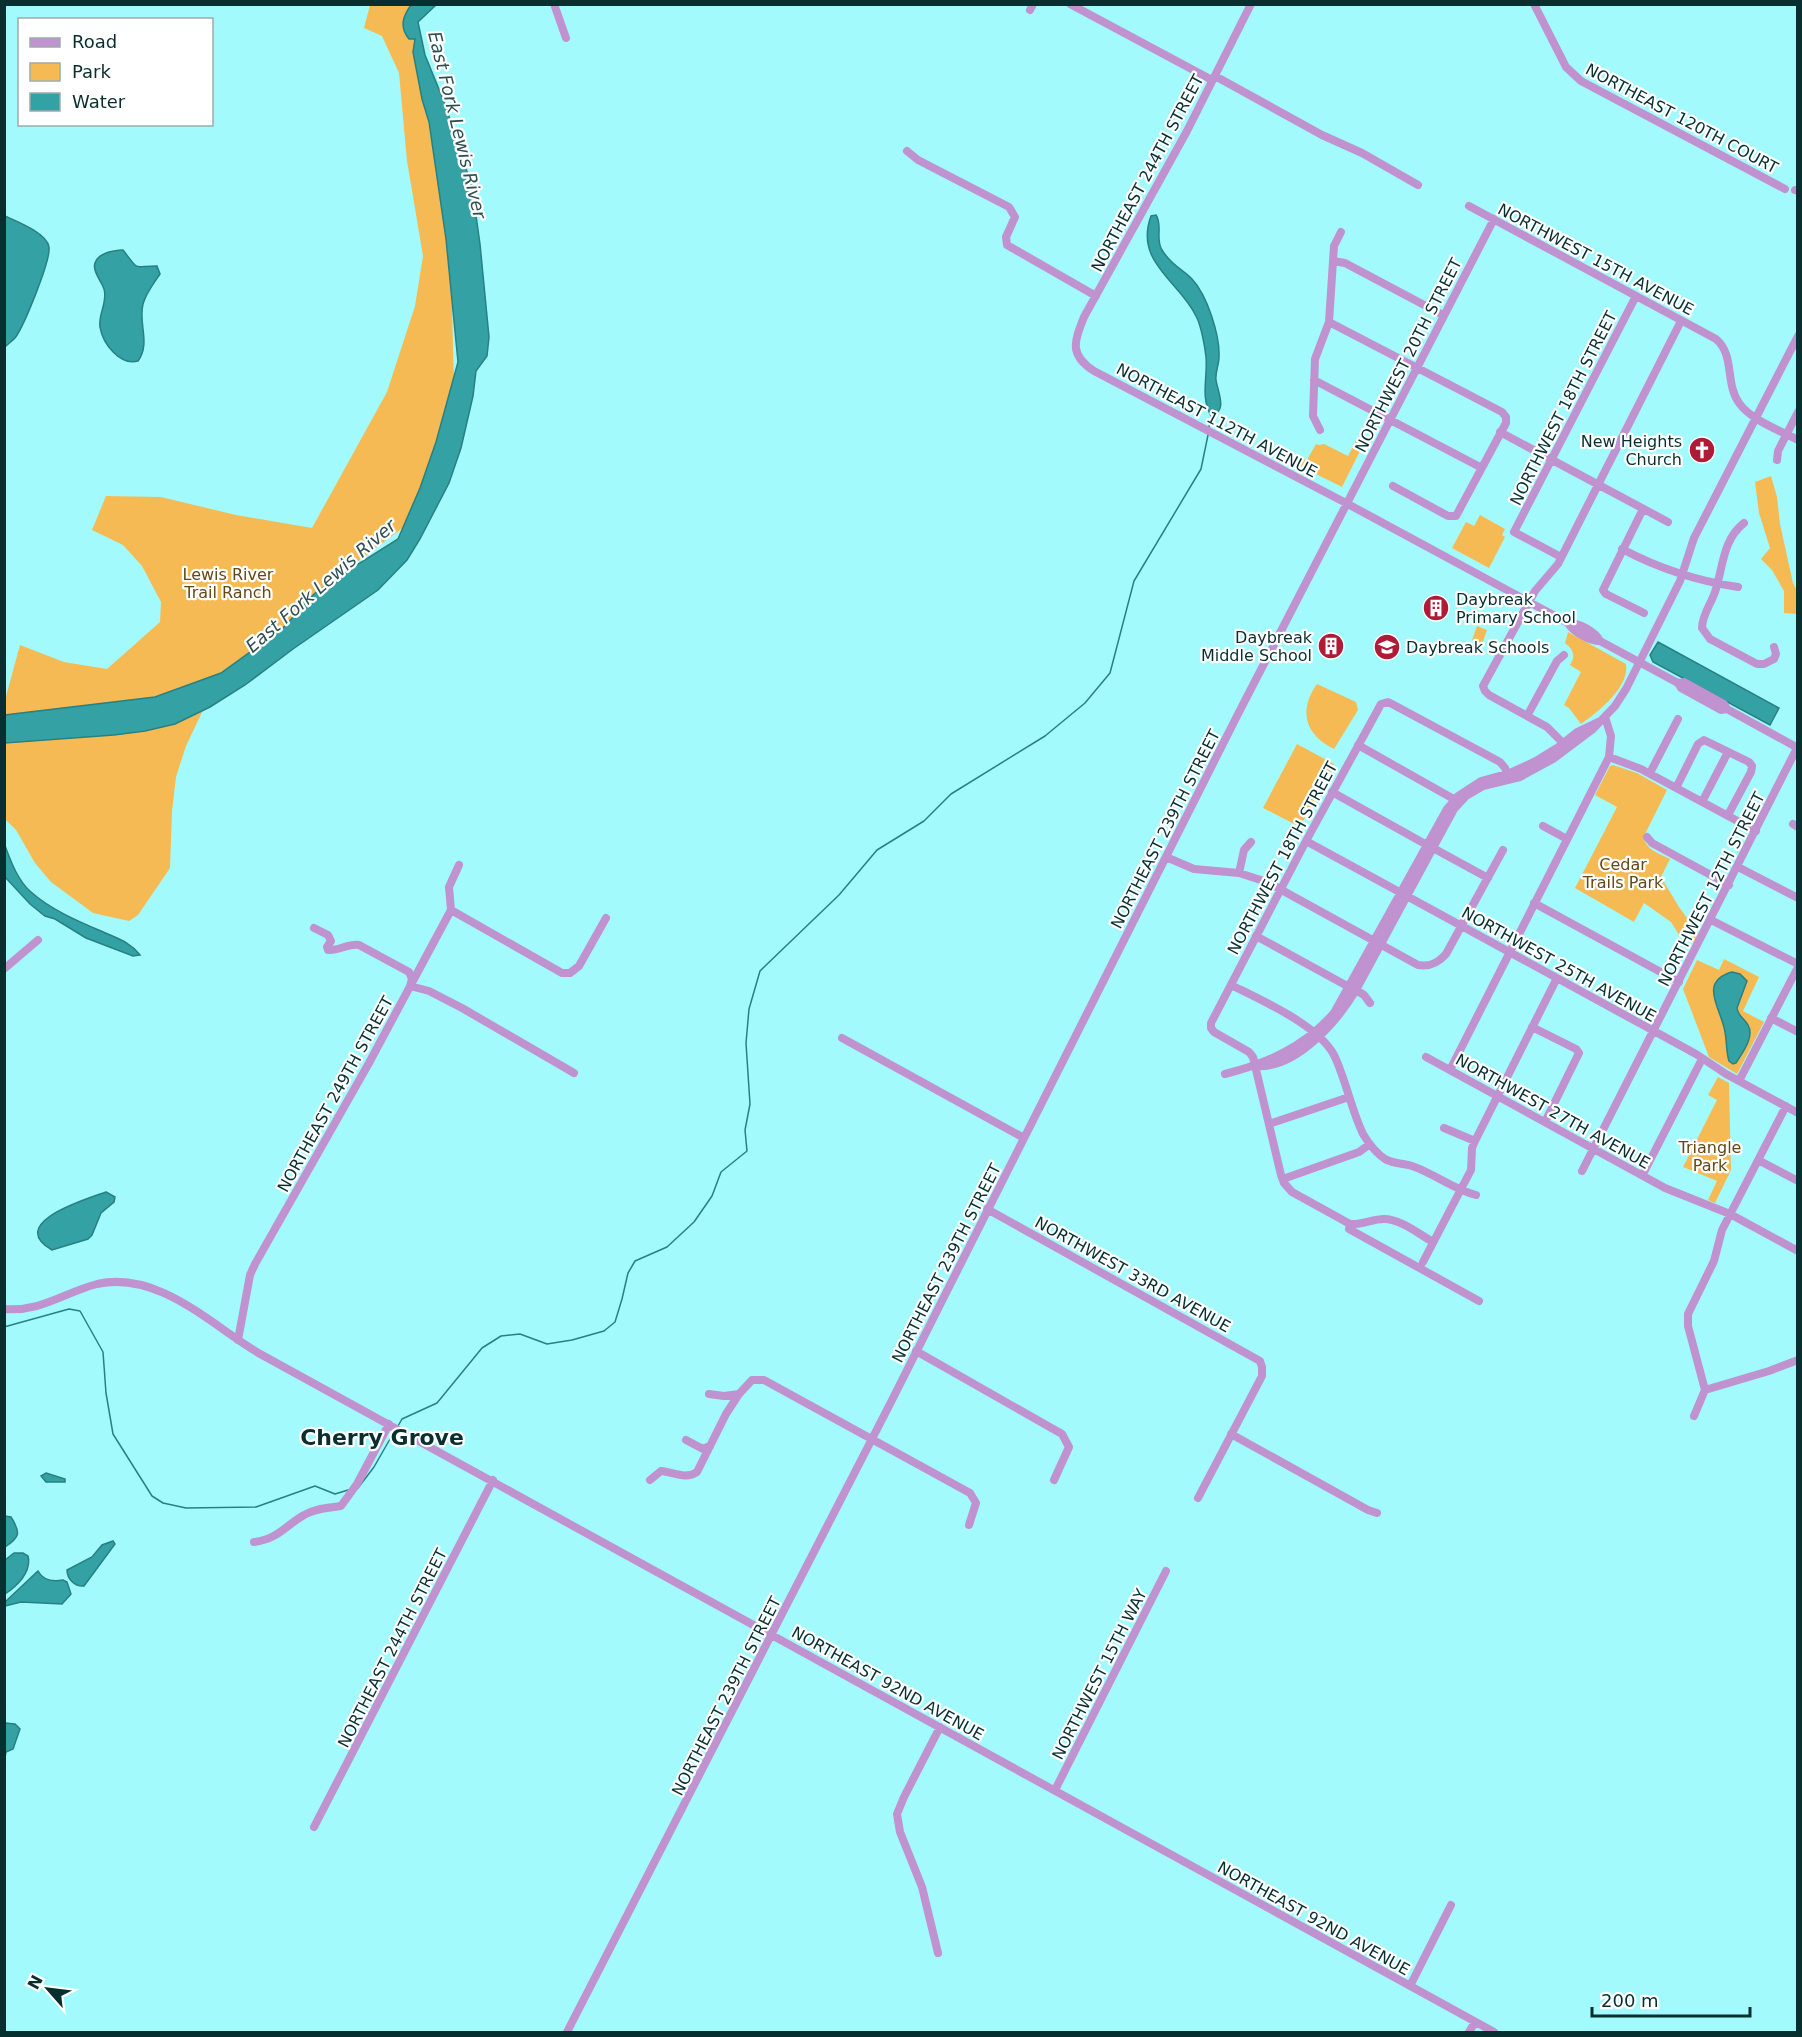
<svg xmlns="http://www.w3.org/2000/svg" width="1802" height="2037" viewBox="0 0 1802 2037" font-family="'DejaVu Sans',sans-serif">
	<style>
		.green { fill: #f6ba54 }
		.water { fill: #34a2a5; stroke: #278082; stroke-width: 1.5 }
		.lines { fill: none; stroke-linecap: round; stroke-linejoin: round }
		.stream { stroke: #278082; stroke-width: 1.5 }
		.minor { stroke: #c092cf; stroke-width: 8 }
		.labels { text-anchor: middle; stroke-width: 4.5; stroke-linejoin: round; paint-order: stroke }
		.street-label { font-size: 16px; fill: #082f30; stroke: #fff }
		.poi-label { font-size: 16px; fill: #082f30; stroke: #fff; text-anchor: end }
		.park-label { font-size: 16px; fill: #644815; stroke: #fff }
		.water-label { font-size: 18px; font-style: italic; fill: #2e4e4f; stroke: #fff }
		.district-label { font-size: 22px; font-weight: bold; fill: #082f30; stroke: #fff }
	</style>
	<rect width="100%" height="100%" fill="#a3fafc"/>
	<path class="green" d="M370,5H415L404,25L414,40L448,236L451,271L454,384L433,460L404,527L314,594L282,629L221,673L155,697L5,715V700L20,645L64,662L107,669L160,622L161,602L142,566L123,545L92,530L106,496L161,497L236,515L312,528L387,392L415,306L423,256L407,161L399,73L382,36L364,28Z
		M1358,437L1365,441L1342,487L1300,466L1304,459L1307,460L1316,444L1319,445L1324,444L1348,456Z
		M1771,476L1777,497L1780,524L1793,583L1797,591V614L1784,613V591L1772,570L1761,559L1770,548L1759,513L1755,482Z
		M1480,515L1505,529L1502,535L1505,537L1489,568L1452,548L1466,522L1474,526Z
		M1477,626L1487,630L1482,644L1472,640Z
		M1568,632L1626,664C1630,687 1598,712 1581,724L1569,708L1564,705L1581,672L1570,665C1576,656 1573,649 1565,643Z
		M1317,684L1356,702L1358,710L1334,749C1305,735 1298,711 1317,684Z
		M203,710L186,746L176,777L172,811L170,868L138,915L129,921L93,913L51,882L35,863L16,830L5,819L4,743L114,735L145,731L175,724Z
		M1297,744L1334,764L1300,827L1263,808Z
		M1613,765L1637,773L1667,790L1644,836C1644,849 1660,854 1670,859L1661,877L1679,907L1698,933L1694,943L1679,935L1671,922L1644,903L1634,922L1575,888L1617,807L1595,795L1610,766Z
		M1724,959L1759,977L1743,1011L1764,1022L1737,1074L1709,1057L1683,989L1697,960L1719,970Z
		M1718,1077L1729,1083L1731,1170L1715,1203L1708,1200L1717,1181L1683,1167L1717,1100L1708,1095Z"/>
	<path class="water" d="M411,5H436L418,22L425,55L445,104L472,187L480,244L489,337L487,356L476,371L473,396L461,448L449,483L420,539L407,560L378,590L293,649L245,685L210,707L175,724L145,731L114,735L5,743V715L155,697L221,673L282,629L314,594L336,578L398,539L420,488L436,442L458,362L446,239L429,122L422,99L413,52L415,39H409C399,27 403,16 411,5Z
		M1156,215C1163,225 1155,239 1162,250C1171,265 1182,269 1192,279C1207,295 1220,335 1219,357C1219,365 1215,372 1216,380C1218,393 1228,411 1211,416C1200,396 1208,377 1206,357C1205,347 1201,325 1196,316C1179,281 1134,262 1151,216Z
		M5,216C16,221 47,233 49,247C51,260 24,326 15,338C12,341 8,344 5,347Z
		M123,250C140,272 132,266 157,266L160,274C154,283 146,293 143,304C138,324 151,343 138,361C120,366 103,344 100,327C98,314 108,302 104,289C102,282 92,271 95,263C99,252 113,251 123,250Z
		M1658,642L1779,708L1770,725L1653,662L1650,655Z
		M4,843C10,859 17,880 31,892C50,909 77,921 101,931C116,938 129,941 140,955L133,956L86,938L55,919L45,916L30,904L5,877Z
		M1732,972L1740,974L1747,981L1737,1008C1738,1016 1744,1018 1748,1025C1755,1037 1742,1053 1736,1063L1733,1064L1729,1061C1726,1052 1727,1042 1725,1032C1722,1010 1697,982 1732,972Z
		M106,1192L115,1197L114,1202L101,1213L92,1235L88,1239L52,1250C5,1223 87,1199 106,1192Z
		M46,1473L65,1479V1482H46L41,1476Z
		M5,1516L11,1517C21,1533 20,1537 5,1547Z
		M113,1541L115,1544L84,1586C75,1587 67,1579 67,1570L92,1557L102,1545Z
		M14,1553H23L28,1556C32,1572 17,1586 5,1594V1560Z
		M38,1571C43,1580 53,1582 63,1580L67,1582L71,1594L62,1604L21,1602L5,1606V1602Z
		M5,1723L15,1724L20,1729L13,1749L6,1752L5,1758Z"/>
	<g class="lines">
		<path class="stream" d="M1209,427L1211,416
			M4,1327L69,1309L80,1311L103,1352L106,1393L113,1434L152,1496L163,1503L186,1508L256,1507L315,1486L335,1494L348,1490
			M398,1426L402,1419L437,1403L482,1348L501,1336L520,1334L547,1344L572,1340L604,1331L615,1322L622,1299L628,1273L635,1261L667,1247L694,1222L712,1196L721,1172L747,1151L745,1130L750,1104L746,1043L749,1009L760,971L839,895L877,850L924,821L951,794L1045,736L1085,703L1110,673L1134,581L1201,469L1208,435
			M358,1488L374,1467L394,1432"/>
		<path class="minor" d="M554,4L566,38
			M1070,4L1212,80
			M1251,4L1187,131L1084,317C1074,342 1069,355 1094,371L1346,503L1568,623C1578,622 1596,632 1600,641
			M1534,4L1566,67L1581,81L1785,189
			M1030,10L1033,4
			M1215,76L1322,135L1362,153L1418,185
			M907,151L918,160L1009,207L1015,217L1006,237L1007,245L1096,296
			M1795,190L1798,191
			M1469,206L1716,339C1735,355 1725,384 1739,403C1751,420 1779,430 1798,440
			M1333,261L1345,263L1443,315
			M1329,322L1502,412L1506,417V423L1456,516H1448L1393,486
			M1314,380L1482,468
			M1320,430L1313,416L1315,359L1329,322L1334,246L1341,232
			M1500,432L1668,522
			M1777,460L1778,451L1798,412
			M1643,509L1603,590L1606,594L1644,613
			M1744,523C1722,540 1723,569 1715,592C1711,604 1702,615 1702,628L1710,639L1757,664H1764L1774,659L1776,654L1774,647
			M1622,549C1658,568 1697,581 1738,587
			M1561,557L1514,532L1636,296
			M1568,623C1573,632 1590,641 1600,641L1678,683L1684,682L1724,704L1727,709L1798,748
			M1678,683L1681,688L1721,710L1727,709
			M1527,716L1557,661L1564,655
			M1358,745L1459,802
			M1566,746L1547,727L1489,695L1485,691L1483,686L1535,591L1558,564L1681,321
			M1609,757L1641,769L1756,831
			M1650,773L1678,719
			M1676,788L1698,744L1704,740L1749,762L1752,766L1751,772L1728,815
			M1332,792L1427,845
			M1702,802L1728,752
			M1793,824L1798,827
			M1543,826L1567,839
			M1647,837L1652,843L1729,885
			M1306,841L1696,1054L1726,1074L1798,1113
			M1433,848L1488,878
			M1166,857L1194,869L1239,873L1267,882L1418,965C1430,967 1438,963 1446,954L1503,850
			M1738,867L1798,898
			M1239,873L1244,850L1251,842
			M1534,903L1679,982
			M451,910L562,973H570L579,966L606,918
			M1711,920L1798,964
			M314,928L328,935L331,941L327,947L328,950C339,951 349,943 359,945L409,972L412,979L410,986L429,991L462,1008L574,1073
			M1256,936L1349,987
			M4,969L38,940
			M1231,985C1261,1000 1318,1025 1334,1055C1346,1080 1351,1109 1363,1134C1369,1144 1376,1153 1385,1159C1393,1164 1403,1163 1412,1166C1435,1174 1453,1189 1476,1195
			M1356,990L1364,995L1370,1003
			M1771,1018L1798,1032
			M1532,1027L1576,1049L1579,1053L1545,1122
			M842,1038L1024,1138
			M1426,1057L1665,1188L1730,1214L1798,1251
			M1255,1066C1295,1070 1337,1022 1356,990L1454,809L1466,796L1483,786L1520,777L1553,759L1593,729L1615,706L1626,689L1680,581L1694,538L1798,336
			M1450,1070L1609,757L1611,736L1605,717
			M1225,1074C1268,1063 1304,1047 1334,1013L1427,845L1447,809L1458,796L1481,781L1510,773L1536,761L1557,748L1577,732L1598,722
			M1739,1081L1798,967
			M1269,1124L1349,1097
			M1444,1128L1475,1141
			M1758,1160L1798,1181
			M1582,1171L1797,748
			M1643,1174L1702,1059
			M1283,1179L1359,1152L1370,1144
			M987,1209L1260,1361L1262,1367V1376L1198,1498
			M1350,1224L1349,1229L1479,1301
			M1433,1242C1419,1234 1400,1219 1384,1219C1372,1219 1362,1225 1350,1224L1292,1192L1284,1183L1281,1175L1253,1057L1249,1052L1214,1032L1211,1028V1023L1306,841L1381,704L1388,702L1392,704L1500,762L1505,768L1509,779
			M1423,1262L1471,1170L1472,1148L1475,1141L1557,978
			M4,1309C41,1312 63,1293 97,1284C159,1270 213,1327 262,1355L1494,2032
			M238,1340L250,1275L255,1264L369,1063L451,910L449,887L459,865
			M916,1351L1062,1434L1069,1447L1054,1480
			M1705,1390L1769,1371L1798,1360
			M709,1394L724,1396L739,1394
			M1694,1416L1705,1390L1688,1326V1314L1714,1261L1722,1230L1786,1106
			M1231,1434L1368,1510L1377,1513
			M686,1440L703,1449L710,1446
			M650,1480L661,1471C673,1472 686,1480 697,1472L726,1414L739,1394L752,1380H764L970,1493L976,1503L969,1525
			M254,1542C278,1539 285,1526 304,1515C315,1508 329,1508 341,1506L357,1484L389,1424
			M1055,1790L1166,1571
			M314,1827L493,1480
			M938,1953L922,1887L900,1832L897,1814L904,1797L940,1727
			M1410,1986L1451,1905
			M567,2032L891,1402L1237,716L1494,219
			M1469,2032L1475,2022"/>
	</g>
	<defs>
		<symbol id="church-disc" viewBox="-11 -11 22 22"><circle r="9.5" fill="#af1a37" stroke="#fff"/><path d="M-1.2-6h2.4v3.5h3.3v2.4h-3.3V6h-2.4V-.1h-3.3v-2.4h3.3Z" fill="#fff"/></symbol>
		<symbol id="building-disc" viewBox="-11 -11 22 22"><circle r="9.5" fill="#af1a37" stroke="#fff"/><path d="M-4-6H4V6H1V3H-1V6H-4ZM-2.5-4.3h1.7v1.8h-1.7ZM.8-4.3h1.7v1.8H.8ZM-2.5-1h1.7V.8h-1.7ZM.8-1h1.7V.8H.8Z" fill="#fff"/></symbol>
		<symbol id="school-disc" viewBox="-11 -11 22 22"><circle r="9.5" fill="#af1a37" stroke="#fff"/><path d="M0-5L7-2L0 1L-7-2ZM-4 1L0 2.5L4 1V4Q0 6-4 4Z" fill="#fff"/></symbol>
	</defs>
	<g fill-rule="evenodd">
		<use href="#church-disc" x="1687" y="435" width="30" height="30"/>
		<use href="#building-disc" x="1421" y="593" width="30" height="30"/>
		<use href="#building-disc" x="1316" y="631" width="30" height="30"/>
		<use href="#school-disc" x="1372" y="632" width="30" height="30"/>
	</g>
	<g class="labels">
		<g class="street-label">
			<text transform="translate(1682 118) rotate(28)" y="6">NORTHEAST 120TH COURT</text>
			<text transform="translate(1147 173) rotate(-62)" y="6">NORTHEAST 244TH STREET</text>
			<text transform="translate(1596 259) rotate(28)" y="6">NORTHWEST 15TH AVENUE</text>
			<text transform="translate(1408 355) rotate(-63)" y="6">NORTHWEST 20TH STREET</text>
			<text transform="translate(1563 408) rotate(-63)" y="6">NORTHWEST 18TH STREET</text>
			<text transform="translate(1217 420) rotate(28)" y="6">NORTHEAST 112TH AVENUE</text>
			<text transform="translate(1165 829) rotate(-63)" y="6">NORTHEAST 239TH STREET</text>
			<text transform="translate(1282 858) rotate(-62)" y="6">NORTHWEST 18TH STREET</text>
			<text transform="translate(1711 889) rotate(-63)" y="6">NORTHWEST 12TH STREET</text>
			<text transform="translate(1559 964) rotate(29)" y="6">NORTHWEST 25TH AVENUE</text>
			<text transform="translate(335 1094) rotate(-61)" y="6">NORTHEAST 249TH STREET</text>
			<text transform="translate(1553 1111) rotate(29)" y="6">NORTHWEST 27TH AVENUE</text>
			<text transform="translate(946 1263) rotate(-63)" y="6">NORTHEAST 239TH STREET</text>
			<text transform="translate(1133 1274) rotate(29)" y="6">NORTHWEST 33RD AVENUE</text>
			<text transform="translate(392 1648) rotate(-63)" y="6">NORTHEAST 244TH STREET</text>
			<text transform="translate(1099 1674) rotate(-63)" y="6">NORTHWEST 15TH WAY</text>
			<text transform="translate(888 1683) rotate(29)" y="6">NORTHEAST 92ND AVENUE</text>
			<text transform="translate(726 1696) rotate(-63)" y="6">NORTHEAST 239TH STREET</text>
			<text transform="translate(1314 1918) rotate(29)" y="6">NORTHEAST 92ND AVENUE</text>
		</g>
		<g class="poi-label">
			<text x="1682" y="447">New Heights<tspan x="1682" dy="18">Church</tspan></text>
			<text x="1456" y="605" text-anchor="start">Daybreak<tspan x="1456" dy="18">Primary School</tspan></text>
			<text x="1312" y="643">Daybreak<tspan x="1312" dy="18">Middle School</tspan></text>
			<text x="1406" y="653" text-anchor="start">Daybreak Schools</text>
		</g>
		<g class="park-label">
			<text x="228" y="580">Lewis River<tspan x="228" dy="18">Trail Ranch</tspan></text>
			<text x="1623" y="870">Cedar<tspan x="1623" dy="18">Trails Park</tspan></text>
			<text x="1710" y="1153">Triangle<tspan x="1710" dy="18">Park</tspan></text>
		</g>
		<g class="water-label">
			<text transform="translate(457 125) rotate(76)" y="6">East Fork Lewis River</text>
			<text transform="translate(321 586) rotate(-41)" y="6">East Fork Lewis River</text>
		</g>
		<g class="district-label">
			<text x="382" y="1445">Cherry Grove</text>
		</g>
	</g>
	<rect width="1802" height="2037" fill="none" stroke="#082f30" stroke-width="12"/>
	<rect x="18" y="18" width="195" height="108" fill="#ffffff" stroke="#9cacac" stroke-width="1.5"/>
	<rect x="30" y="38" width="30" height="9" fill="#c092cf" stroke="#9cacac" stroke-width="1.5"/>
	<text x="72" y="48" font-size="18" fill="#082f30">Road</text>
	<rect x="30" y="63" width="30" height="18" fill="#f6ba54" stroke="#9cacac" stroke-width="1.5"/>
	<text x="72" y="78" font-size="18" fill="#082f30">Park</text>
	<rect x="30" y="93" width="30" height="18" fill="#34a2a5" stroke="#9cacac" stroke-width="1.5"/>
	<text x="72" y="108" font-size="18" fill="#082f30">Water</text>
	<g transform="translate(48 1989) rotate(298)" stroke="#ffffff" stroke-width="4.5" paint-order="stroke">
	<path d="M0-4.5L10 22L0 15L-10 22Z" fill="#082f30"/>
	<text y="-9" font-size="16" font-weight="bold" text-anchor="middle" fill="#082f30">N</text>
	</g>
	<path d="M1592 2007v9h158v-9" fill="none" stroke="#082f30" stroke-width="3"/>
	<text x="1601" y="2007" font-size="18" fill="#082f30" stroke="#ffffff" stroke-width="4.5" paint-order="stroke">200 m</text>
</svg>
